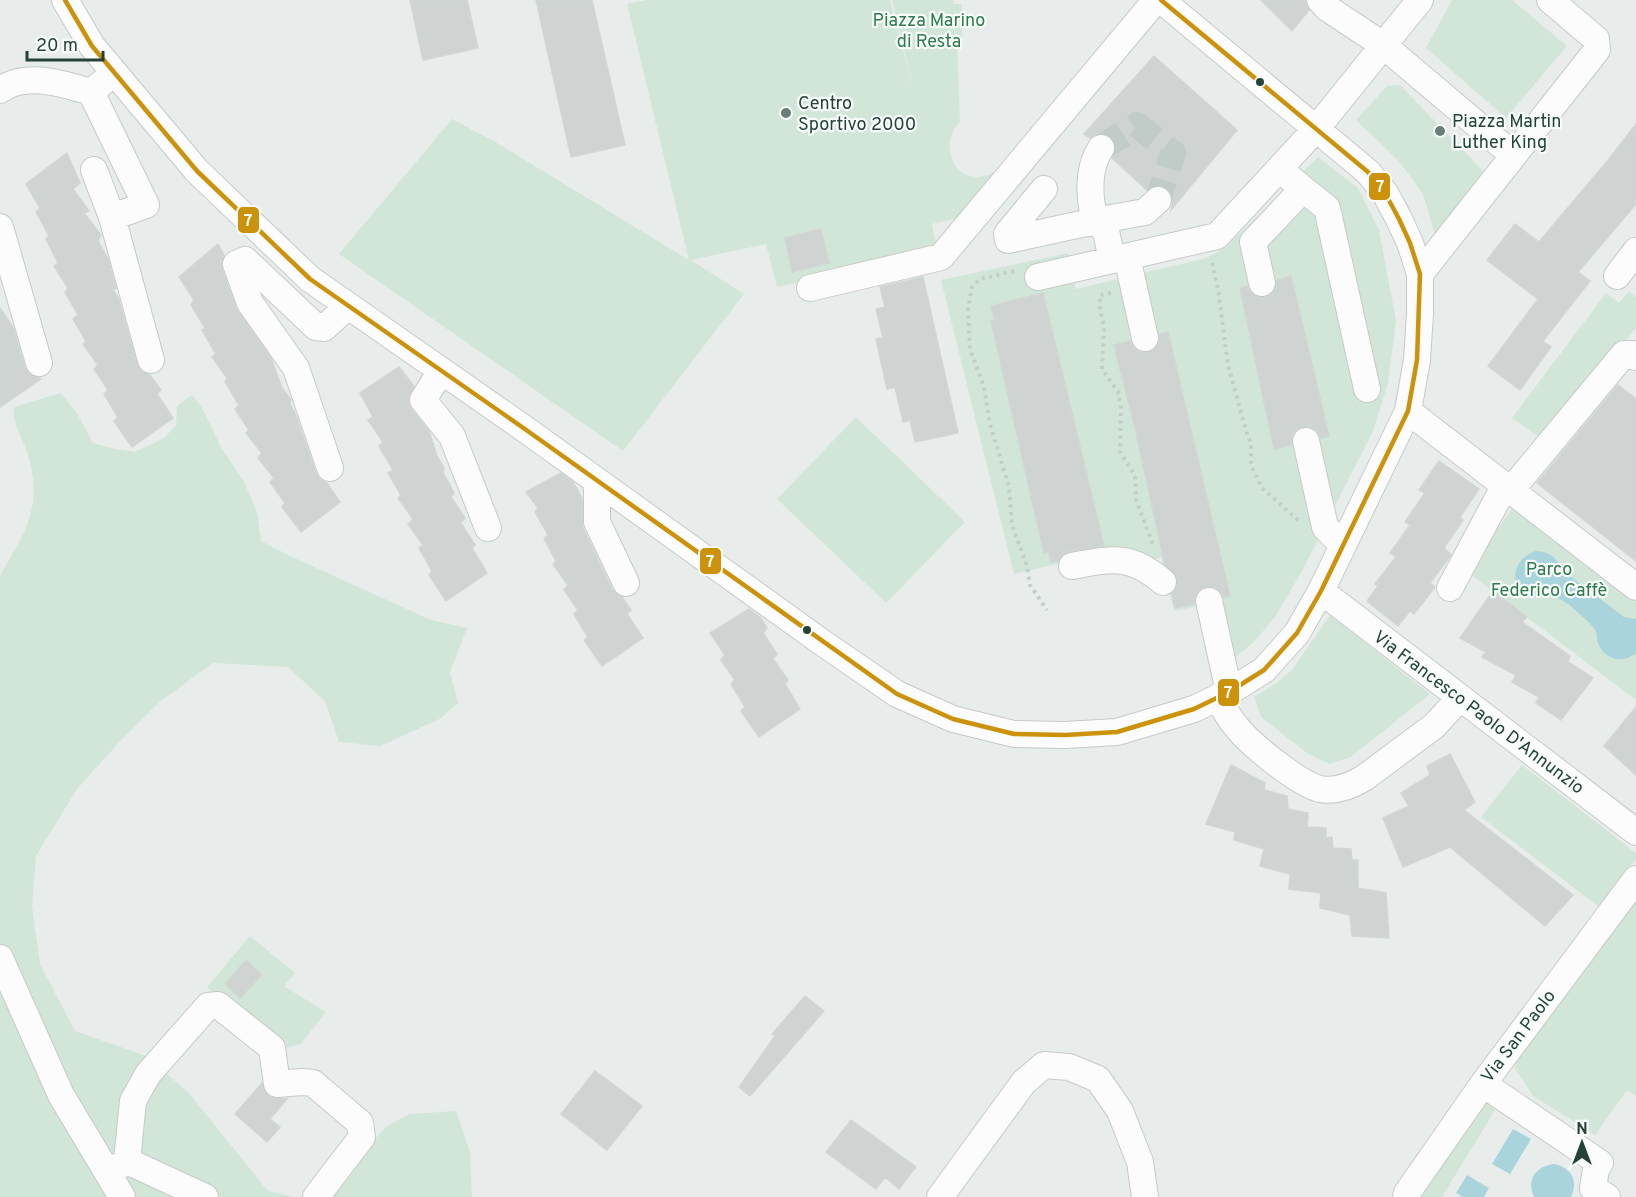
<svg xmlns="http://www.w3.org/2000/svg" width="1636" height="1197" viewBox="0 0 1636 1197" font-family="Overpass,sans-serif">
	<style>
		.green { fill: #d1e6d8 }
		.water { fill: #a9d4db }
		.building { fill: #cfd4d2; stroke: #d1d6d4; stroke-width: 1.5 }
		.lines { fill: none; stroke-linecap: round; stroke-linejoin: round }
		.minor-tunnel { stroke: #c1cbc8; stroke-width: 26; stroke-dasharray: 26 13; stroke-linecap: butt }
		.minor-casing { stroke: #c5cac8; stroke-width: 28 }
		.path { stroke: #c3ccca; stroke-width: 4; stroke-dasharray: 3 4.5; stroke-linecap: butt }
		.minor { stroke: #fcfcfc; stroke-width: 26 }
		.bus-1-casing { stroke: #f7fbf9; stroke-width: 9 }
		.bus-1 { stroke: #cd920c; stroke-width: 4.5 }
		.bus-dot { fill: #24423a; stroke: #f7fbf9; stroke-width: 2 }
		.poi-dot { fill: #697e78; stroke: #f7fbf9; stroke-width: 2 }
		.labels { text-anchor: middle; stroke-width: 4.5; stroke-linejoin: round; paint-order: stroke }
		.park-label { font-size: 18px; fill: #2d7a4b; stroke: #f7fbf9 }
		.poi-label { font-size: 18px; fill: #24423a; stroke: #f7fbf9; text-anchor: start }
		.street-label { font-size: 18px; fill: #24423a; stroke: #f7fbf9 }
		.line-badge { stroke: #f7fbf9; stroke-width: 2 }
		.badge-label { font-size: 16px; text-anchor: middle; font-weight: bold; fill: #fff }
	</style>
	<rect width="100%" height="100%" fill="#e8edeb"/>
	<path class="green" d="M646,0H890L915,96L892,0H953L954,4H962V39H957L960,122C942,138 948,176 977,177C985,177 992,173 1000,170L970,215L932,224L937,250L777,287L766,244L691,260L744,294L623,451L339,254L452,119L497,143L689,260L627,4Z
		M1452,0H1512L1567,46L1506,118L1426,48Z
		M1400,85L1483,171L1435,235L1423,194L1398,160L1356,120L1387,86Z
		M1318,157L1358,188L1379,230L1396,321L1388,383L1373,431L1301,573L1275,617L1254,642L1232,660L1219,602L1174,611L1161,557L1146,562L1126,548L1014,574L941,280L1068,253L1076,289L1206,258L1225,248Z
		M1629,291L1636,297V328L1545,441L1512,418L1606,293L1619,303Z
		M61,393L77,413L93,443L115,449L135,452L164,438L176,425L177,406L192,395L201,406L221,447L244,482L257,512L261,541L290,556L431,620L467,628L450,672L458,703L440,719L380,746L339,742L325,701L288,667L213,663L162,700L123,738L77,789L36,856L32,906L40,964L75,1031L146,1056L188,1092L268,1191L295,1197H0V575C26,532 43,507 28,455C23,438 12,425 14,407Z
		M856,417L965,522L886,603L777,499Z
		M1518,501L1636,592V700L1466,571Z
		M1330,615L1430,694L1351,757L1329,764L1307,753L1261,717L1254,697L1275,684L1292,670Z
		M1522,765L1636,853V859L1599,907L1481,817Z
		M1636,901V1096L1627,1090L1595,1135L1533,1096L1515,1068L1517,1058Z
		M250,936L295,973L284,986L326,1012L301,1044L285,1048L207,987Z
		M1479,1102H1500L1442,1197H1422L1438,1164Z
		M456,1111L470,1152L472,1197H322L386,1127L409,1114Z"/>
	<path class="water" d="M1536,551C1549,552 1557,557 1562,570L1624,617L1636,619V653C1623,664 1604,660 1598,643C1596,639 1598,634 1595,630C1590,622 1579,614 1572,607C1567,603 1558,597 1551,597C1544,595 1536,600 1528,596C1506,584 1515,557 1536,551Z
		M1513,1129L1531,1139L1510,1174L1492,1164Z
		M1554,1164C1571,1167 1579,1181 1571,1197H1534C1526,1180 1536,1166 1554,1164Z
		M1467,1175L1489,1188L1484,1197H1463L1456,1193Z"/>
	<path class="building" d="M410,0H467L478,48L423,60Z
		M536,0H592L625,145L571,157Z
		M1261,0H1305L1309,10L1292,31Z
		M1154,56L1237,130L1171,210L1173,197L1169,189L1163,186L1155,185L1147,190L1112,158L1116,147L1114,140L1109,135L1100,133L1090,138L1084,134Z
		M1636,124V204L1578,272L1590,281L1543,341L1551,347L1520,390L1488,366L1538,299L1487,260L1515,224L1539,242L1609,159Z
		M67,153L80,183L73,189L89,211L84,213L101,235L98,241L108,259L116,288L113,290L118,297L137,364L141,371L150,375L161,390L157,394L173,418L132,447L114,421L118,417L104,394L108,390L94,369L98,365L83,344L86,341L73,319L78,315L65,292L68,288L54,266L58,263L46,239L49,236L36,212L40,208L26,184Z
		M821,229L829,263L792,272L785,238Z
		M218,244L224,255L221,262L222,269L236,308L271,358L282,388L291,400L290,404L295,413L316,473L321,480L327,483L340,502L301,532L282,507L285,503L270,482L274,478L258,458L262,453L246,433L249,430L235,409L239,405L225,382L227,378L212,357L216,354L202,330L205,328L191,305L194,300L179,277Z
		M1291,276L1329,436L1321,438L1317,431L1311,427H1302L1295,430L1292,436L1291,445L1274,449L1240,288L1247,286L1251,293L1258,297L1265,298L1272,294L1276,287L1277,280Z
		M923,277L958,433L915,442L910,420L903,422L895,387L887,389L876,339L883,338L876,309L885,307L880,287Z
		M1043,293L1104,546L1069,551L1063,554L1058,561L1051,562L1049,551L1044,553L991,321L995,320L991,306Z
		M0,308L13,327L25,368L29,374L41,379L0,407Z
		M1168,332L1230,596L1224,597L1220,591L1214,587H1205L1199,590L1195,596L1194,604L1175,608L1172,593L1178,585L1177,577L1165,565L1135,428L1114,345L1130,341L1134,348L1140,352H1149L1155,349L1159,343L1160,334Z
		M399,367L414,386L408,400L411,409L429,431L437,456L444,468L443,472L454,493L451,497L465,518L461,523L475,545L472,548L487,573L446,601L429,575L432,571L419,548L423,545L408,524L413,519L398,498L401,495L388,473L393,470L379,446L383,442L368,420L373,417L360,393Z
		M1618,385L1636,399V561L1537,483Z
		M1439,461L1479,489L1460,517L1463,520L1444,548L1451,555L1430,583L1435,587L1414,614L1410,611L1398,626L1367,601L1378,586L1375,584L1396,557L1390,553L1410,525L1405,522L1425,493L1419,490Z
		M561,473L573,482L582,498L583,528L612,589L622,597L631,610L627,614L643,638L602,666L584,640L588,637L574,614L578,610L564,590L568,585L553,564L556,561L544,539L548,535L535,512L538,508L526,492Z
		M1493,591L1527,617L1522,622L1570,656L1568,662L1593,678L1561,720L1536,703L1539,697L1512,682L1516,675L1482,657L1486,652L1460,638Z
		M749,609L760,617L767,628L763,633L777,654L773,659L788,680L785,684L800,709L759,737L741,711L745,707L731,684L735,680L721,660L725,655L710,633Z
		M1636,707V775L1604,746Z
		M1450,754L1475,802L1464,810L1573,895L1545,926L1450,847L1403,867L1383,818L1409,806L1401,793L1430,775L1427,766Z
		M1231,765L1265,783L1264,790L1287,796L1288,809L1308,813L1307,827L1326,828V838L1332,837L1333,848L1351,849L1352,860H1358V888L1386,893L1389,938L1352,936L1350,915L1320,908L1321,893L1289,889L1290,874L1260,866L1264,849L1234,840L1235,832L1206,824Z
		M246,960L262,975L240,998L225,984Z
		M805,996L824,1011L750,1096L739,1087L775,1036L772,1034Z
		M595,1071L642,1106L607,1150L561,1114Z
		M262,1083L265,1092L270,1097L287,1099L270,1119L280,1127L267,1142L235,1114Z
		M851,1120L916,1167L899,1189L885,1177L876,1189L826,1152Z"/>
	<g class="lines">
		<path class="minor-tunnel" d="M1101,148L1137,125L1173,153L1158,200"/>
		<defs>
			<path id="minor" d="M65,0L92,46L197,171L310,279L522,427L820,641L897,694L953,719L1014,734L1065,735L1117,732L1194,709L1229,692L1264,670L1297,633L1321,591L1408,411L1417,360L1420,314V274L1410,243L1399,219L1385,193L1368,172L1161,0
				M1320,0L1327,8L1383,45L1513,155
				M114,73L91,92L146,205L112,217L151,360
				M0,90C26,71 63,84 91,92
				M1101,148C1087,168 1089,198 1095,221L1145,212L1158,200
				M94,170L112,217
				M1044,189L1007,234L1008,240L1095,221L1106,231L1112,260
				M1303,189L1327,208L1367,389
				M0,227L39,363
				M1127,257L1145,338
				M1420,274L1597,50L1596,39L1550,0
				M1617,276L1636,251
				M1038,277L1217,236L1316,129L1420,0
				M1262,283L1253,242L1303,189L1290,178
				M810,288L941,257L1156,0
				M441,371L423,400L452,436L488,528
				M1408,411L1636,587
				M1306,441L1325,527L1342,545
				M330,468L296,368L250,303L236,264L245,260L316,327L324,328L348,306
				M597,481V522L626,583
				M1511,490L1624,354H1632L1636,357
				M1072,566C1111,559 1130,553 1163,582
				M1450,588L1505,485
				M1321,591L1636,832
				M1209,601L1229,692
				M1218,697C1223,707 1228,717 1235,725C1248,743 1299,784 1320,789C1336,792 1351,786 1364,778L1434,726L1460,698
				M0,958L61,1095L122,1197
				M1483,1084L1600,1163L1596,1169L1593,1188L1607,1197
				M127,1161L205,1197
				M108,1173L127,1161L133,1101L148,1074L208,1006L218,1005L272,1048L277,1084L302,1082L313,1083L360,1123L362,1137L316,1197
				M940,1197L1024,1082L1044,1065L1069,1067L1098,1079L1120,1111L1140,1162L1145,1197
				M1406,1197L1407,1193L1483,1084L1636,879"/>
		</defs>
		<use href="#minor" class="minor-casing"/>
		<path class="path" d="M1212,263L1218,289L1228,365L1246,431L1251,444V465L1262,488L1298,520
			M1014,271L980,279L972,287L968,310L970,349L984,387L990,424L1009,487L1012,525L1027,566L1030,585L1047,610
			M1111,293L1100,295V310L1104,327L1102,369L1118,392L1121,409L1120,452L1135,476L1136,500L1153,545"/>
		<use href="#minor" class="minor"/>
		<defs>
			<path id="bus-1" d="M65,0L92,46L197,171L310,279L522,427L897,694L953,719L1014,734L1065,735L1117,732L1194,709L1229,692L1264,670L1297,633L1321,591L1408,411L1417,360L1420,274L1410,243L1399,219L1385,193L1368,172L1161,0"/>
		</defs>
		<use href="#bus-1" class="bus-1-casing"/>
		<use href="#bus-1" class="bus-1"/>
	</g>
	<g class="bus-dot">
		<circle cx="1260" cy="82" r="5"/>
		<circle cx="807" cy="630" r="5"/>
	</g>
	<g class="poi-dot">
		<circle cx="786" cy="113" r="6"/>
		<circle cx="1440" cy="131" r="6"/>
	</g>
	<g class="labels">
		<g class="park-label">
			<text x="929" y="26">Piazza Marino<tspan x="929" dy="21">di Resta</tspan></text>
			<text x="1549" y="575">Parco<tspan x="1549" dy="21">Federico Caffè</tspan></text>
		</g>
		<g class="poi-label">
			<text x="798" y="109">Centro<tspan x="798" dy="21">Sportivo 2000</tspan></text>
			<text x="1452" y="127">Piazza Martin<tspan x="1452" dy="21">Luther King</tspan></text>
		</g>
		<g class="street-label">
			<text transform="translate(1479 712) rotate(37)" y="6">Via Francesco Paolo D'Annunzio</text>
			<text transform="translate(1518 1036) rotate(-53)" y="6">Via San Paolo</text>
		</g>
	</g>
	<g class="line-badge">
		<rect x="1368" y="172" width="23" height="29" rx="6" fill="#cd920c"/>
		<rect x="237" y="206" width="23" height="28" rx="6" fill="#cd920c"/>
		<rect x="699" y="547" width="23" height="28" rx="6" fill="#cd920c"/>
		<rect x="1217" y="678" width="23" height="29" rx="6" fill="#cd920c"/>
	</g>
	<g class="badge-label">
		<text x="1380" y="192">7</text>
		<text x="248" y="226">7</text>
		<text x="710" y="567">7</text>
		<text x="1228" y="698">7</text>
	</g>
	<g transform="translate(1582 1143)" stroke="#f7fbf9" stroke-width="4.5" paint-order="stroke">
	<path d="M0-4.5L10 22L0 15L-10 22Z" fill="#24423a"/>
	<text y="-9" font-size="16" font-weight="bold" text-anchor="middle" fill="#24423a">N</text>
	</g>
	<path d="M27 51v9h76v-9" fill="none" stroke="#24423a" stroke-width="3"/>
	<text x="36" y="51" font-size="18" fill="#24423a" stroke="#f7fbf9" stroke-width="4.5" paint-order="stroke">20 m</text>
</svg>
